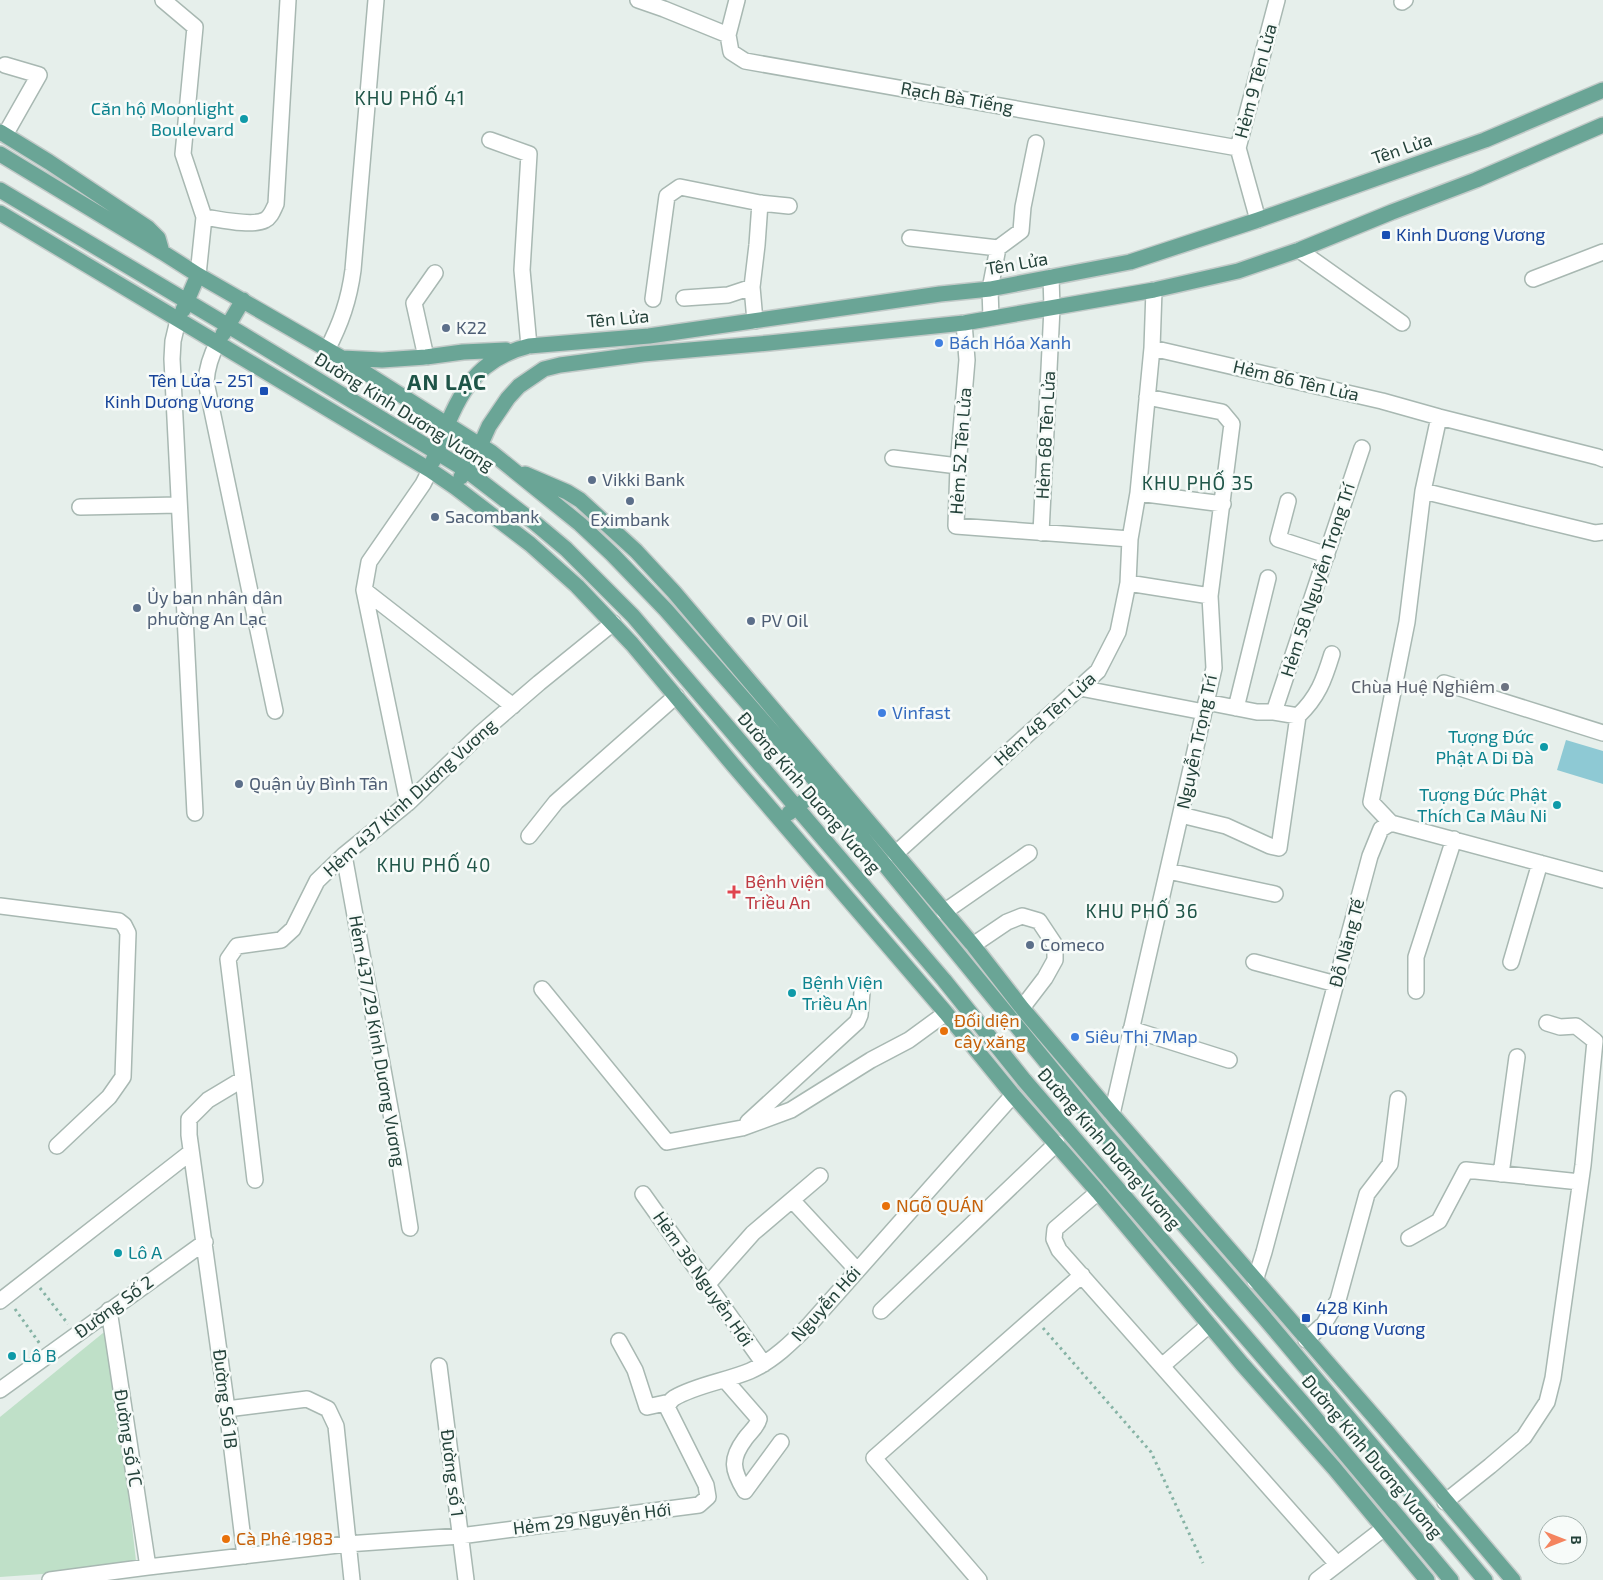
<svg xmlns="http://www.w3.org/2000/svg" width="1603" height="1580" viewBox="0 0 1603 1580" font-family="'Exo 2',sans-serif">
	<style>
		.green { fill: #bfe0c8 }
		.water { fill: #8ec9d4 }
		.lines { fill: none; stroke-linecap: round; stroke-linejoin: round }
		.minor-casing { stroke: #a8b8b2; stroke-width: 18 }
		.major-casing { stroke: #c2cac8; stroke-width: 18 }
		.path { stroke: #86b3a5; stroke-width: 3; stroke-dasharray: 2.5 4; stroke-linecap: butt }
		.minor { stroke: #fff; stroke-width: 15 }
		.major { stroke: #6aa596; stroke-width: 15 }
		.culture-dot { fill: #0f9aa8; stroke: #f7fbf9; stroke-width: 2 }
		.transit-dot { fill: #1a4fb4; stroke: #f7fbf9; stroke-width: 2 }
		.service-dot { fill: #5c6f8a; stroke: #f7fbf9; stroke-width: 2 }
		.shop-dot { fill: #3f7fe0; stroke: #f7fbf9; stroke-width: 2 }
		.worship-dot { fill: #6b7280; stroke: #f7fbf9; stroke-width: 2 }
		.health-dot { fill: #e0444e; stroke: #f7fbf9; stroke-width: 2 }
		.food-dot { fill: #e8710a; stroke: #f7fbf9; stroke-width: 2 }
		.labels { text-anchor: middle; stroke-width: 5; stroke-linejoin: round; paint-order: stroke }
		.street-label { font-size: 18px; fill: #24423a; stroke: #f7fbf9 }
		.culture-label { font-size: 18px; fill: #0d838f; stroke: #f7fbf9; text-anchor: end }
		.transit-label { font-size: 18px; fill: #164399; stroke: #f7fbf9; text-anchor: start }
		.service-label { font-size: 18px; fill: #4e5e75; stroke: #f7fbf9; text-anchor: start }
		.shop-label { font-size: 18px; fill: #366cbe; stroke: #f7fbf9; text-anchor: start }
		.worship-label { font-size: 18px; fill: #5b616d; stroke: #f7fbf9; text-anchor: end }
		.health-label { font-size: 18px; fill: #be3a42; stroke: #f7fbf9; text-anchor: start }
		.food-label { font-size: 18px; fill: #c56008; stroke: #f7fbf9; text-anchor: start }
		.neighbourhood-label { font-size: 19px; letter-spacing: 1px; fill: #1f5548; stroke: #f7fbf9 }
		.district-label { font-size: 22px; font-weight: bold; letter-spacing: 1px; fill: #1f5548; stroke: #f7fbf9 }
	</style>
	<rect width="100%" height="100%" fill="#e6efeb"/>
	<path class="green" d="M103,1333L110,1337L136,1561L127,1568L0,1577V1417Z"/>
	<path class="water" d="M1566,740L1603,751V784L1557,770Z"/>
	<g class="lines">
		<defs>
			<path id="minor" d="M163,0L195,27L183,154L204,217L198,275
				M638,0L664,9L728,35
				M737,0L728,35L731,52L745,61L1238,148
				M1402,2L1405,0
				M5,65L39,75L5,135
				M490,140L529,154L522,270L529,346
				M204,217C219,219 252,227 265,220C271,217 273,210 276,204L288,0
				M1258,220L1238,148L1277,0
				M910,238L998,248
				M1299,250L1402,323
				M1533,279L1603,252
				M752,287L755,321
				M684,298L728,295L752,287L757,245L760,203
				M653,299L667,196L680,187L760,203L789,206
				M991,318L990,289L998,248L1021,231L1023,207L1036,143
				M178,320L173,341L172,359L195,813
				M964,323L967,360L958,466L956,526L1130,539
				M218,342C211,355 207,366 206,382L275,711
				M1152,348L1382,401L1439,417L1598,457L1603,459
				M327,350C341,323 349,300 353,270L376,0
				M426,357L414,303L435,273
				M893,458L958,466
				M1423,491L1595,533L1603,532
				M1138,493L1223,504
				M1288,501L1278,539L1327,555
				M80,507L179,505
				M1041,533L1052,308L1051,277
				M1128,583L1210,596
				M364,590L513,706
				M1444,683L1603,733
				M1080,688L1204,712
				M1206,702L1257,712H1274L1298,716C1318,697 1324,680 1332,654
				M1236,708L1268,578
				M1274,712L1362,448
				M408,803L364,590L369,562L423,484L430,470
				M1181,815L1226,826L1270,846L1279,848L1298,716
				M1391,823L1371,802L1407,622L1423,491L1439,417
				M529,836L556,802L676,696
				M895,854L1098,671L1118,632L1128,583L1130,539L1138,493L1152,348L1154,290
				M344,855L398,1152L410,1228
				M1168,871L1275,894
				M0,906L119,921L124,925L128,933L123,1077L109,1097L57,1146
				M944,912L1029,853
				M973,945L1007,922L1022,916L1039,921L1055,945V960L1045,978L1022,1008
				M1254,962L1336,984
				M1511,962L1540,863
				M542,989L667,1142L742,1128L791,1110L871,1060L909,1040L946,1013
				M1416,991V957L1454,839
				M1131,1029L1229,1060
				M243,1079L255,1180
				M1112,1114L1214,668L1210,596L1232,424L1222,412L1147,397
				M748,1122L857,1022L860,1015L862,992
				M1501,1174L1517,1057
				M1098,1192L1055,1229L1054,1239L1059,1250L1337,1564
				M643,1194L764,1364
				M792,1200L857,1270
				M1409,1238L1439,1221L1466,1170L1580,1182
				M1255,1281L1264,1252L1370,856L1381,829L1391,823L1603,880
				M707,1285L753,1233L820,1176
				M0,1301L191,1152
				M109,1310L148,1567
				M881,1311L1057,1143
				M1306,1340L1324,1324L1338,1300L1367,1194L1390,1164L1398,1099
				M619,1341L635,1370L647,1407L670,1402
				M439,1366L466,1580
				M1162,1366L1209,1325
				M725,1380L759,1419C757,1427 750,1432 745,1439C730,1459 732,1470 745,1491L781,1442
				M0,1390L205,1242
				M227,1409L307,1399L328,1409L336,1426L352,1580
				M1445,1502L1490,1466L1524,1437L1547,1402L1553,1378L1583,1165L1595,1041L1576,1026L1560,1027L1547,1023
				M245,1556L227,1409L189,1135V1119L208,1100L243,1079L228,959L237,946L281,940L293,929L317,881L344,855L408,803L481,733L539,683L613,623
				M50,1580L148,1567L347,1544L460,1536L699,1505L708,1497L706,1485L667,1407C669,1403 671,1400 674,1398C696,1385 726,1381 750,1371C773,1361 792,1342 810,1324L1013,1095
				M979,1580L874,1458L1082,1275
				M1317,1580L1383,1529"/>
			<path id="major" d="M0,132L49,162L148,228L158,238L162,252
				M0,154L162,252L198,275L342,358L491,452L580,524L612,554L666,610L821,787L1106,1135L1263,1316L1485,1580
				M0,190L242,334L466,470L535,523L566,549L633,616L944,980L1024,1080L1306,1407L1451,1580
				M0,213C143,299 287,383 430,470L455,487L530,544L577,586L632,644L734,766L946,1013L1013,1095L1098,1192L1242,1364L1334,1468L1427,1580
				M183,310L198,275
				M223,334L243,300
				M342,358L382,360L426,357L463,352L506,350
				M433,461C454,407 467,361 529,346L649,336L940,294L990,289L1130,262L1258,220L1485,140L1603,90
				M525,474L567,492L580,500L636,551L674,592L973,945L1022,1008L1112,1114L1384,1428L1513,1580
				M461,477L480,446L489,426L508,398L519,386L544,369L560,365L643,354L769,343L964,323L1154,290L1238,271L1299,250L1392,212L1476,180L1603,125
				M789,813L828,782"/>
		</defs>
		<use href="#minor" class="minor-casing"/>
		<use href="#major" class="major-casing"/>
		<path class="path" d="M40,1288L68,1324
			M15,1309L40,1344
			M1043,1328L1151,1452L1203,1563"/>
		<use href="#minor" class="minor"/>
		<use href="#major" class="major"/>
	</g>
	<g class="culture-dot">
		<circle cx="244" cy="119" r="5"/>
		<circle cx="1544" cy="747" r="5"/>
		<circle cx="1557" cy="805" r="5"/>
		<circle cx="792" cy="993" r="5"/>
		<circle cx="118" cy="1253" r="5"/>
		<circle cx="12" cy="1356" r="5"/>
	</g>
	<g class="transit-dot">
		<rect x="1381" y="230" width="10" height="10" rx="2.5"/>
		<rect x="259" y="386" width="10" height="10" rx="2.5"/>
		<rect x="1301" y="1313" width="10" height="10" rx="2.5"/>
	</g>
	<g class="service-dot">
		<circle cx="446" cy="328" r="5"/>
		<circle cx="592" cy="480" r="5"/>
		<circle cx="630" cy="501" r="5"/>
		<circle cx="435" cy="517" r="5"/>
		<circle cx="137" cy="608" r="5"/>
		<circle cx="751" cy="621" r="5"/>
		<circle cx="239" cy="784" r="5"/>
		<circle cx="1030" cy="945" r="5"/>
	</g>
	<g class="shop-dot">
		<circle cx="939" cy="343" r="5"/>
		<circle cx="882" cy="713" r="5"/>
		<circle cx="1075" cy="1037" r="5"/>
	</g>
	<circle class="worship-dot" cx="1505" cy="687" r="5"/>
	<path class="health-dot" d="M731.5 884.5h5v5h5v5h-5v5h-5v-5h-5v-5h5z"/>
	<g class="food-dot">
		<circle cx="944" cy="1031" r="5"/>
		<circle cx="886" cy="1206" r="5"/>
		<circle cx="226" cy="1539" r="5"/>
	</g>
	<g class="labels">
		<g class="street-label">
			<text transform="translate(1256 81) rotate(-75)" y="6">Hẻm 9 Tên Lửa</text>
			<text transform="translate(957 98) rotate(10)" y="6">Rạch Bà Tiếng</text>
			<text transform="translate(1402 149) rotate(-19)" y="6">Tên Lửa</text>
			<text transform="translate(1017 264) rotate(-10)" y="6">Tên Lửa</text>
			<text transform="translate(618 319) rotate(-5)" y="6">Tên Lửa</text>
			<text transform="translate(1296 381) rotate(13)" y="6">Hẻm 86 Tên Lửa</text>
			<text transform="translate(404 412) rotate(32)" y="6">Đường Kinh Dương Vương</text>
			<text transform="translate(1046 435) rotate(-87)" y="6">Hẻm 68 Tên Lửa</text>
			<text transform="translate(961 451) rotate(-86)" y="6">Hẻm 52 Tên Lửa</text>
			<text transform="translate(1318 580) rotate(-72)" y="6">Hẻm 58 Nguyễn Trọng Trí</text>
			<text transform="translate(1045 719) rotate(-42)" y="6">Hẻm 48 Tên Lửa</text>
			<text transform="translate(1197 742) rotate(-78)" y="6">Nguyễn Trọng Trí</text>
			<text transform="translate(809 793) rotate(49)" y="6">Đường Kinh Dương Vương</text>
			<text transform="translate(410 798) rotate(-42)" y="6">Hẻm 437 Kinh Dương Vương</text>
			<text transform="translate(1347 943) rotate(-75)" y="6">Đỗ Năng Tế</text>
			<text transform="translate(377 1041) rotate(80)" y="6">Hẻm 437/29 Kinh Dương Vương</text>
			<text transform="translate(1109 1149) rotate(49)" y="6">Đường Kinh Dương Vương</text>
			<text transform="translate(703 1279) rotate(55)" y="6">Hẻm 38 Nguyễn Hới</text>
			<text transform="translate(826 1304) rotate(-48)" y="6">Nguyễn Hới</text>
			<text transform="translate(114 1307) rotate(-36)" y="6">Đường Số 2</text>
			<text transform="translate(225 1399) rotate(83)" y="6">Đường Số 1B</text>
			<text transform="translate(128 1438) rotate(81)" y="6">Đường số 1C</text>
			<text transform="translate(1372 1457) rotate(50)" y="6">Đường Kinh Dương Vương</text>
			<text transform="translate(452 1473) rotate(83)" y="6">Đường số 1</text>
			<text transform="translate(592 1519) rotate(-7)" y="6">Hẻm 29 Nguyễn Hới</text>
		</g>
		<g class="culture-label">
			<text x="234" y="115">Căn hộ Moonlight<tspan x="234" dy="21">Boulevard</tspan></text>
			<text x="1534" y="743">Tượng Đức<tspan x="1534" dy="21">Phật A Di Đà</tspan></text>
			<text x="1547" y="801">Tượng Đức Phật<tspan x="1547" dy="21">Thích Ca Mâu Ni</tspan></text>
			<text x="802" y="989" text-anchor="start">Bệnh Viện<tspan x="802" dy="21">Triều An</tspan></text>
			<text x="128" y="1259" text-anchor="start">Lô A</text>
			<text x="22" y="1362" text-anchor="start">Lô B</text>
		</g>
		<g class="transit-label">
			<text x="1396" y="241">Kinh Dương Vương</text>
			<text x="254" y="387" text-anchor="end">Tên Lửa - 251<tspan x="254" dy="21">Kinh Dương Vương</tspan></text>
			<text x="1316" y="1314">428 Kinh<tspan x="1316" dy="21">Dương Vương</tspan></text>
		</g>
		<g class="service-label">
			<text x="456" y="334">K22</text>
			<text x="602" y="486">Vikki Bank</text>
			<text x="445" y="523">Sacombank</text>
			<text x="630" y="526" text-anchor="middle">Eximbank</text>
			<text x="147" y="604">Ủy ban nhân dân<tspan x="147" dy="21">phường An Lạc</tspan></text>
			<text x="761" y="627">PV Oil</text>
			<text x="249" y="790">Quận ủy Bình Tân</text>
			<text x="1040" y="951">Comeco</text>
		</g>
		<g class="shop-label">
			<text x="949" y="349">Bách Hóa Xanh</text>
			<text x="892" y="719">Vinfast</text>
			<text x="1085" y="1043">Siêu Thị 7Map</text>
		</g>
		<g class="worship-label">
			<text x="1495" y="693">Chùa Huệ Nghiêm</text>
		</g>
		<g class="health-label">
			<text x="745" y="888">Bệnh viện<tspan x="745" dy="21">Triều An</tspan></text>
		</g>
		<g class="food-label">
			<text x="954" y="1027">Đối diện<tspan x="954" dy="21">cây xăng</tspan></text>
			<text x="896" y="1212">NGÕ QUÁN</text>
			<text x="236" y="1545">Cà Phê 1983</text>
		</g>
		<g class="neighbourhood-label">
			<text x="410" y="105">KHU PHỐ 41</text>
			<text x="1198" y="490">KHU PHỐ 35</text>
			<text x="434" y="872">KHU PHỐ 40</text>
			<text x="1142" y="918">KHU PHỐ 36</text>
		</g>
		<g class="district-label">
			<text x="447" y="390">AN LẠC</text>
		</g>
	</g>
	<g transform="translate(1563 1540) rotate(90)"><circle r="24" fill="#f7fbf9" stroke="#a3b1ad"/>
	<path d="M0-4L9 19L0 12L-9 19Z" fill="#f4845f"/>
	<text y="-8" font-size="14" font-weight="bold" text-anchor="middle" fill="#24423a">B</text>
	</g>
</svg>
